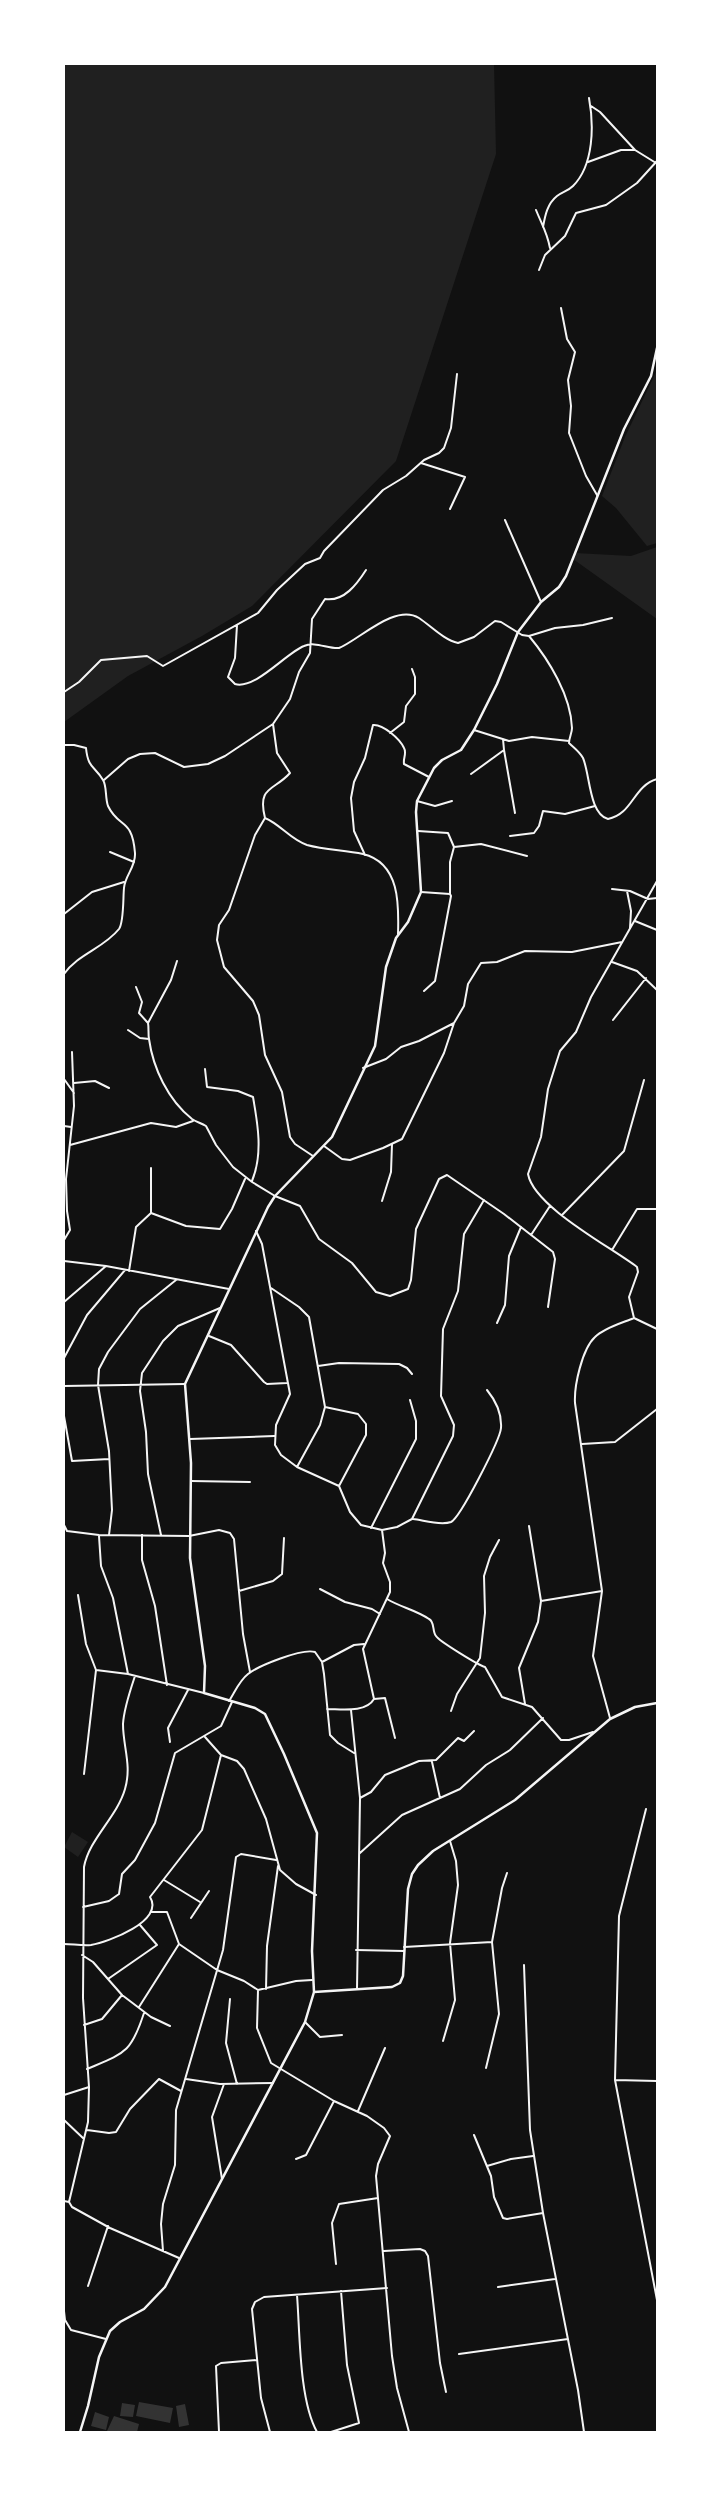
<svg xmlns="http://www.w3.org/2000/svg" width="721" height="2496" viewBox="0 0 721 2496" font-family="Raleway,sans-serif">
	<style>
		.green { fill: #202020 }
		.water { fill: #333 }
		.lines { fill: none; stroke-linecap: round; stroke-linejoin: round }
		.minor { stroke: #f5f5f5; stroke-width: 2 }
		.tertiary { stroke: #f5f5f5; stroke-width: 2.5 }
	</style>
	<rect width="100%" height="100%" fill="#111"/>
	<path class="green" d="M64,64H494L496,154L396,461L252,606L202,636L128,676L64,722Z
		M657,370V543L647,546L616,508L602,496L625,437Z
		M657,547V619L573,559L575,553L631,556Z
		M72,1832L88,1842L78,1857L64,1847Z"/>
	<path class="water" d="M139,2402L173,2408L170,2423L136,2416Z
		M122,2403L135,2405L133,2417L120,2416Z
		M185,2404L189,2425L179,2427L176,2406Z
		M95,2412L109,2417L106,2430L91,2426Z
		M114,2416L139,2424L137,2432L107,2431Z"/>
	<g class="lines">
		<path class="minor" d="M591,106L600,112L635,150L656,163
			M588,162L621,150H635
			M536,210C542,225 547,232 550,248
			M543,227C545,216 547,204 557,196C562,192 568,191 573,186C594,165 594,125 589,98
			M539,270L545,255L565,236L576,213L606,205L637,183L657,161
			M561,308L567,339L575,352L568,380L571,406L569,433L586,476L597,495
			M421,463L465,477L450,509
			M505,520L541,602
			M237,625L235,658L228,677L235,684C255,690 286,653 304,646C315,641 328,649 339,648C359,640 395,603 419,618C431,626 444,640 458,643L474,637L495,621L501,622L522,635L529,636L555,628L583,625L612,618
			M529,636C549,660 571,696 572,728C572,733 569,738 569,743C574,748 579,751 583,758C590,774 589,814 608,819C633,814 633,786 657,779
			M64,692L79,682L101,660L147,656L163,666L258,613L277,590L305,564L320,558L324,551L383,490L406,476L424,460L439,453L444,448L451,428L457,374
			M474,730L509,741L532,737L569,741
			M390,733L404,722L406,706L415,694V677L412,669
			M64,745H74L86,748C88,769 95,766 103,780C107,786 105,798 108,806C119,829 132,817 135,853C136,867 125,875 124,888C123,897 124,922 119,929C104,948 78,954 64,974
			M504,750L515,813
			M471,774L504,750L503,739
			M104,780L128,759L140,754L155,753L184,767L208,764L225,756L273,724
			M417,801L435,806L452,801
			M265,818C280,824 291,840 307,845C325,850 344,850 363,854C400,863 399,905 398,934
			M418,831L448,833L454,847L481,844L527,856
			M510,836L534,833L539,826L543,811L565,814L595,806
			M110,852L134,862
			M365,855L354,831L351,798L354,782L365,758L373,725C383,724 400,739 404,748C407,753 403,758 404,764L429,777
			M612,889L630,891L648,899L657,898
			M627,891L631,911L630,928
			M421,892L450,894L451,896L435,981L424,991
			M450,894V862L454,847
			M64,914L92,892L124,882
			M635,921L657,930
			M612,962L637,971L657,990
			M136,987L142,1002L139,1013L148,1023C149,1028 148,1034 149,1039C153,1068 168,1100 192,1119C196,1122 201,1123 206,1126L216,1145L233,1167L252,1182L275,1196L300,1206L319,1239L352,1263L376,1292L390,1296L408,1289L411,1280L416,1229L439,1179L447,1175L504,1214L553,1252L555,1259L548,1307
			M613,1020L646,978
			M148,1023L171,980L177,961
			M128,1030L140,1038L149,1039
			M363,1068L386,1059L401,1047L419,1041L454,1023
			M205,1069L207,1087L238,1091L253,1097C258,1125 263,1154 252,1181
			M64,1079L74,1093
			M74,1083L95,1081L109,1088
			M64,1126L71,1127
			M70,1145L151,1123L176,1127L193,1121
			M324,1146L342,1159L350,1160L383,1148L402,1139L444,1053L454,1023L464,1006L468,984L481,963L497,962L525,951L572,952L622,942
			M313,1156L295,1144L290,1137L282,1092L265,1055L259,1015L253,1001L224,967L217,940L219,925L229,910L255,835L265,818C257,786 274,791 290,773L277,753L273,724L290,699L299,672L310,653L312,619L325,599C344,602 357,584 366,570
			M382,1201L391,1172L392,1144
			M151,1213L186,1226L220,1229L232,1209L245,1179
			M562,1215L624,1151L644,1080
			M256,1231L262,1244L290,1394L276,1425L275,1445L281,1455L297,1467L339,1486L350,1512L361,1525L382,1530L397,1527L412,1519L453,1436L454,1425L441,1396L443,1329L458,1291L464,1234L484,1200
			M531,1235L550,1206
			M64,1240L70,1230L67,1211L66,1179L74,1106L72,1052
			M612,1250L637,1209H657
			M64,1261L106,1266L229,1289
			M129,1271L136,1227L151,1213V1168
			M271,1288L299,1307L309,1317L325,1407L320,1425L297,1467
			M64,1302L106,1266
			M634,1318L629,1297L638,1272L637,1267C611,1247 534,1207 528,1174L541,1137L548,1089L560,1051L576,1032L591,997L657,881
			M497,1323L505,1305L509,1256L521,1227
			M209,1336L231,1345L264,1382L267,1384L287,1383
			M64,1358L87,1315L125,1270
			M318,1366L339,1363L399,1364L407,1368L412,1374
			M64,1386L185,1384
			M325,1407L358,1414L366,1424V1435L339,1486
			M64,1416L72,1461L109,1459
			M190,1439L274,1436
			M582,1444L615,1442L657,1409
			M191,1481L250,1482
			M413,1519C423,1520 440,1526 451,1522C460,1518 500,1440 501,1428C502,1413 496,1401 487,1390
			M64,1525L67,1531L99,1535L189,1536L219,1530L230,1533L234,1539L243,1634L250,1672
			M371,1528L416,1439V1421L410,1400
			M109,1535L112,1510L109,1451L98,1385L99,1369L108,1352L140,1309L176,1280
			M142,1535V1560L155,1606L167,1685
			M161,1535L148,1474L146,1432L140,1391L142,1373L163,1341L178,1326L220,1308
			M99,1536L101,1566L113,1598L128,1674
			M320,1589L345,1602L372,1609L380,1614
			M239,1591L273,1581L282,1574L284,1538
			M78,1595L86,1644L96,1670L128,1674L204,1693
			M387,1599C400,1607 416,1610 429,1619C435,1622 432,1631 436,1636C439,1641 478,1665 485,1667L502,1697L532,1707L561,1740H569L593,1732
			M541,1601L602,1591
			M322,1662L354,1645L364,1644
			M374,1699L385,1698L395,1738
			M229,1701C235,1692 239,1681 248,1674C258,1666 302,1648 315,1652L322,1662L324,1674L330,1735L338,1743L354,1753
			M525,1704L519,1668L538,1622L541,1601L529,1526
			M327,1709C341,1709 366,1713 374,1699L363,1649L390,1592V1582L383,1563L385,1553L382,1530
			M351,1710L360,1798L357,1989
			M451,1711L457,1694L480,1658L485,1613L484,1576L490,1557L499,1540
			M610,1718L593,1656L602,1591L575,1403C574,1386 582,1349 595,1337C604,1328 622,1323 634,1318L657,1329
			M205,1737L221,1755L237,1761L244,1769L266,1819L280,1870L296,1884L316,1895
			M170,1742L168,1728L188,1690
			M432,1762L440,1798
			M84,1774L96,1670
			M360,1798L371,1792L385,1775L419,1761L436,1760L458,1738L464,1741L474,1731
			M646,1809L619,1916L615,2080L657,2300
			M360,1853L402,1815L460,1789L486,1765L510,1750L543,1718
			M164,1880L200,1902
			M83,1907L109,1901L119,1894L122,1874L135,1860L155,1823L175,1753L221,1726L232,1702
			M151,1912H167L179,1944L217,1970L244,1981L258,1990L296,1981L312,1980
			M191,1918L209,1891
			M64,1944C72,1944 83,1946 91,1945C108,1942 165,1921 150,1897L202,1830L221,1755
			M404,1947L492,1942
			M356,1950L404,1951
			M82,1955L93,1962L122,1995
			M524,1965L530,2130L543,2213L578,2390L584,2432
			M108,1979L157,1945L140,1925
			M266,1989L267,1946L278,1866
			M258,1990L257,2028L271,2063L334,2101L367,2116L384,2128L390,2136L378,2164L376,2176L392,2356L397,2388L409,2432
			M230,1999L226,2043L237,2084
			M139,2007L179,1944
			M305,2022L320,2037L342,2035
			M84,2025L102,2019L122,1995L151,2017L170,2026
			M443,2041L455,2000L450,1943L458,1885L456,1861L450,1841
			M486,2068L499,2014L492,1942L502,1888L507,1873
			M87,2069C125,2053 131,2053 144,2013
			M186,2079L220,2084L273,2083
			M615,2080L657,2081
			M64,2095L89,2087
			M358,2111L385,2048
			M64,2120L84,2139
			M87,2130L109,2133L116,2132L130,2109L159,2079L181,2091
			M474,2135L491,2176L494,2197L503,2218L507,2219L543,2213
			M296,2159L306,2155L334,2101
			M487,2166L511,2159L533,2156
			M222,2179L212,2117L224,2084
			M64,2201L69,2202L72,2207L110,2228L179,2258
			M69,2202L88,2122L89,2087L83,1998L84,1867C89,1839 117,1817 125,1789C132,1765 123,1747 123,1724C124,1708 130,1691 135,1676
			M163,2251L161,2224L163,2204L175,2165L176,2110L223,1950L236,1857L241,1854L276,1860
			M384,2251L420,2249L425,2251L428,2256L440,2363L446,2392
			M336,2264L332,2223L339,2204L378,2198
			M88,2286L108,2226
			M498,2287L555,2279
			M297,2295C300,2333 299,2400 317,2432
			M64,2311L65,2320L71,2330L106,2339
			M459,2354L568,2339
			M219,2432L216,2366L221,2363L257,2360
			M270,2432L261,2398L252,2309L255,2302L264,2297L387,2288
			M331,2432L359,2423L347,2365L341,2291"/>
		<path class="tertiary" d="M314,1992L392,1987L400,1983L403,1976L408,1889L412,1874L418,1865L433,1851L515,1800L610,1719L635,1707L657,1703
			M80,2432L88,2406L99,2357L110,2331L120,2322L144,2309L165,2287L305,2022L314,1992L312,1951L317,1833L284,1754L265,1714L255,1708L204,1693L205,1666L190,1558L191,1463L185,1384L268,1207L275,1196L332,1137L375,1046L386,967L396,938L408,922L421,892L416,812L417,801L434,768L442,760L461,750L474,730L497,684L518,632L541,602L559,587L566,576L624,429L651,376L657,348"/>
	</g>
	<rect width="721" height="2496" fill="none" stroke="#ffffff" stroke-width="130"/>
</svg>
